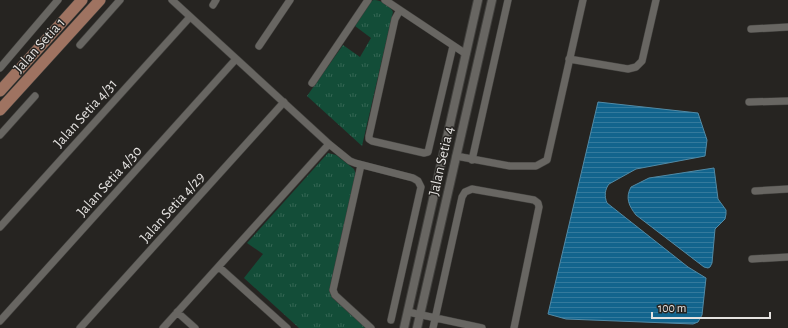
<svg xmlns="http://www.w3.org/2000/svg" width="788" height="328" viewBox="0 0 788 328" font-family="'Alegreya Sans',sans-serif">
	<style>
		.park { fill: url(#park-tufts) }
		.water { fill: url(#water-rules); stroke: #518aa6 }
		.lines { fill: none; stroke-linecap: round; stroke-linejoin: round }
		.minor-casing { stroke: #42413e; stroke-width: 8 }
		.tertiary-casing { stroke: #42413e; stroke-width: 10 }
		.primary-casing { stroke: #42413e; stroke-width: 12 }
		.minor { stroke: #686662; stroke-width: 7 }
		.tertiary { stroke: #686662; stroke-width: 8 }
		.primary { stroke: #9f7361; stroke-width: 11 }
		.labels { text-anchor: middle; stroke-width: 3; stroke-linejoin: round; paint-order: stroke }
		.street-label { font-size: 15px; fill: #e5e3e1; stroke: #262421 }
	</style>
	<defs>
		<pattern id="park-tufts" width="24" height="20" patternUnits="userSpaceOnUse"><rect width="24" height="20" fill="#134d38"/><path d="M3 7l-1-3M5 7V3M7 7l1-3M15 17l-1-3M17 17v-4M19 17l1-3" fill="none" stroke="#356654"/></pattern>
		<pattern id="water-rules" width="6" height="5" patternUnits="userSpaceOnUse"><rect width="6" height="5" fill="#12648d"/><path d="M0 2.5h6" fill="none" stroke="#347a9d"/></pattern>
	</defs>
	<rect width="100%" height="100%" fill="#262421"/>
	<path class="park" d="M374,0C381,0 390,5 393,12L362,146L307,96L343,45L360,57L371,38L355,26L371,1Z
		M328,153L336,155L354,169L356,175L330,291L332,297L366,328H299L244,278L263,254L247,243Z"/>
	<path class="water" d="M598,102L698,113L707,140L705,156L636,169L609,184C605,189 604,196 607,203L688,267L706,278L702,315L698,322L693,324L566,319L548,314Z
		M714,168L718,199L726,210V214L725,219L715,229L712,263L710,267L708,268L704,267L636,215C629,206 625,198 631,187L649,178Z"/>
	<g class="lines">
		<defs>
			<path id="minor" d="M172,0L329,144L350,161L355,163L413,178L418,181L421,187L391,320
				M385,0L466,54
				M213,5L216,0
				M400,10L395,19L369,136V139L372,141L424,153L428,152L453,46
				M751,29L788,27
				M80,45L120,0
				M259,46L290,0
				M569,59L628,69L636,67L642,61L656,0
				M0,68L58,0
				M312,83L368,0
				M749,102L788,101
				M0,135L35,96
				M456,156L510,166H536L547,160L583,0
				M472,160L508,0
				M361,165L333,290L335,295L371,328
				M755,191L788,189
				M0,227L190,17
				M752,259L788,257
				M219,267L287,328
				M177,312L195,328
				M408,312L482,328
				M0,321L236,59
				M80,328L284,102
				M163,328L329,144
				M433,328L462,197L465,192L472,189L534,200L538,203L539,207L514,328"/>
			<path id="tertiary" d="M404,328L478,0
				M417,328L492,0"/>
			<path id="primary" d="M0,91L82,0
				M0,110L100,0"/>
		</defs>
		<use href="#minor" class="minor-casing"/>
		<use href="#tertiary" class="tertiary-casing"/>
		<use href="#primary" class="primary-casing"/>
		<use href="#minor" class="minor"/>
		<use href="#tertiary" class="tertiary"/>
		<use href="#primary" class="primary"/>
	</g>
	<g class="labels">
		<g class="street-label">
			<text transform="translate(39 45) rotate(-48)" y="5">Jalan Setia 1</text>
			<text transform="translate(85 113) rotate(-48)" y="5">Jalan Setia 4/31</text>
			<text transform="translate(441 161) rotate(-77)" y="5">Jalan Setia 4</text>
			<text transform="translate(109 181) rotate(-48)" y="5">Jalan Setia 4/30</text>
			<text transform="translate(172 207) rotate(-48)" y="5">Jalan Setia 4/29</text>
		</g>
	</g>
	<path d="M652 312v6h118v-6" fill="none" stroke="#e5e3e1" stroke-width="2"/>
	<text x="658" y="312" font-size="12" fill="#e5e3e1" stroke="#262421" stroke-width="3" paint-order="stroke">100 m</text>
</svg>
